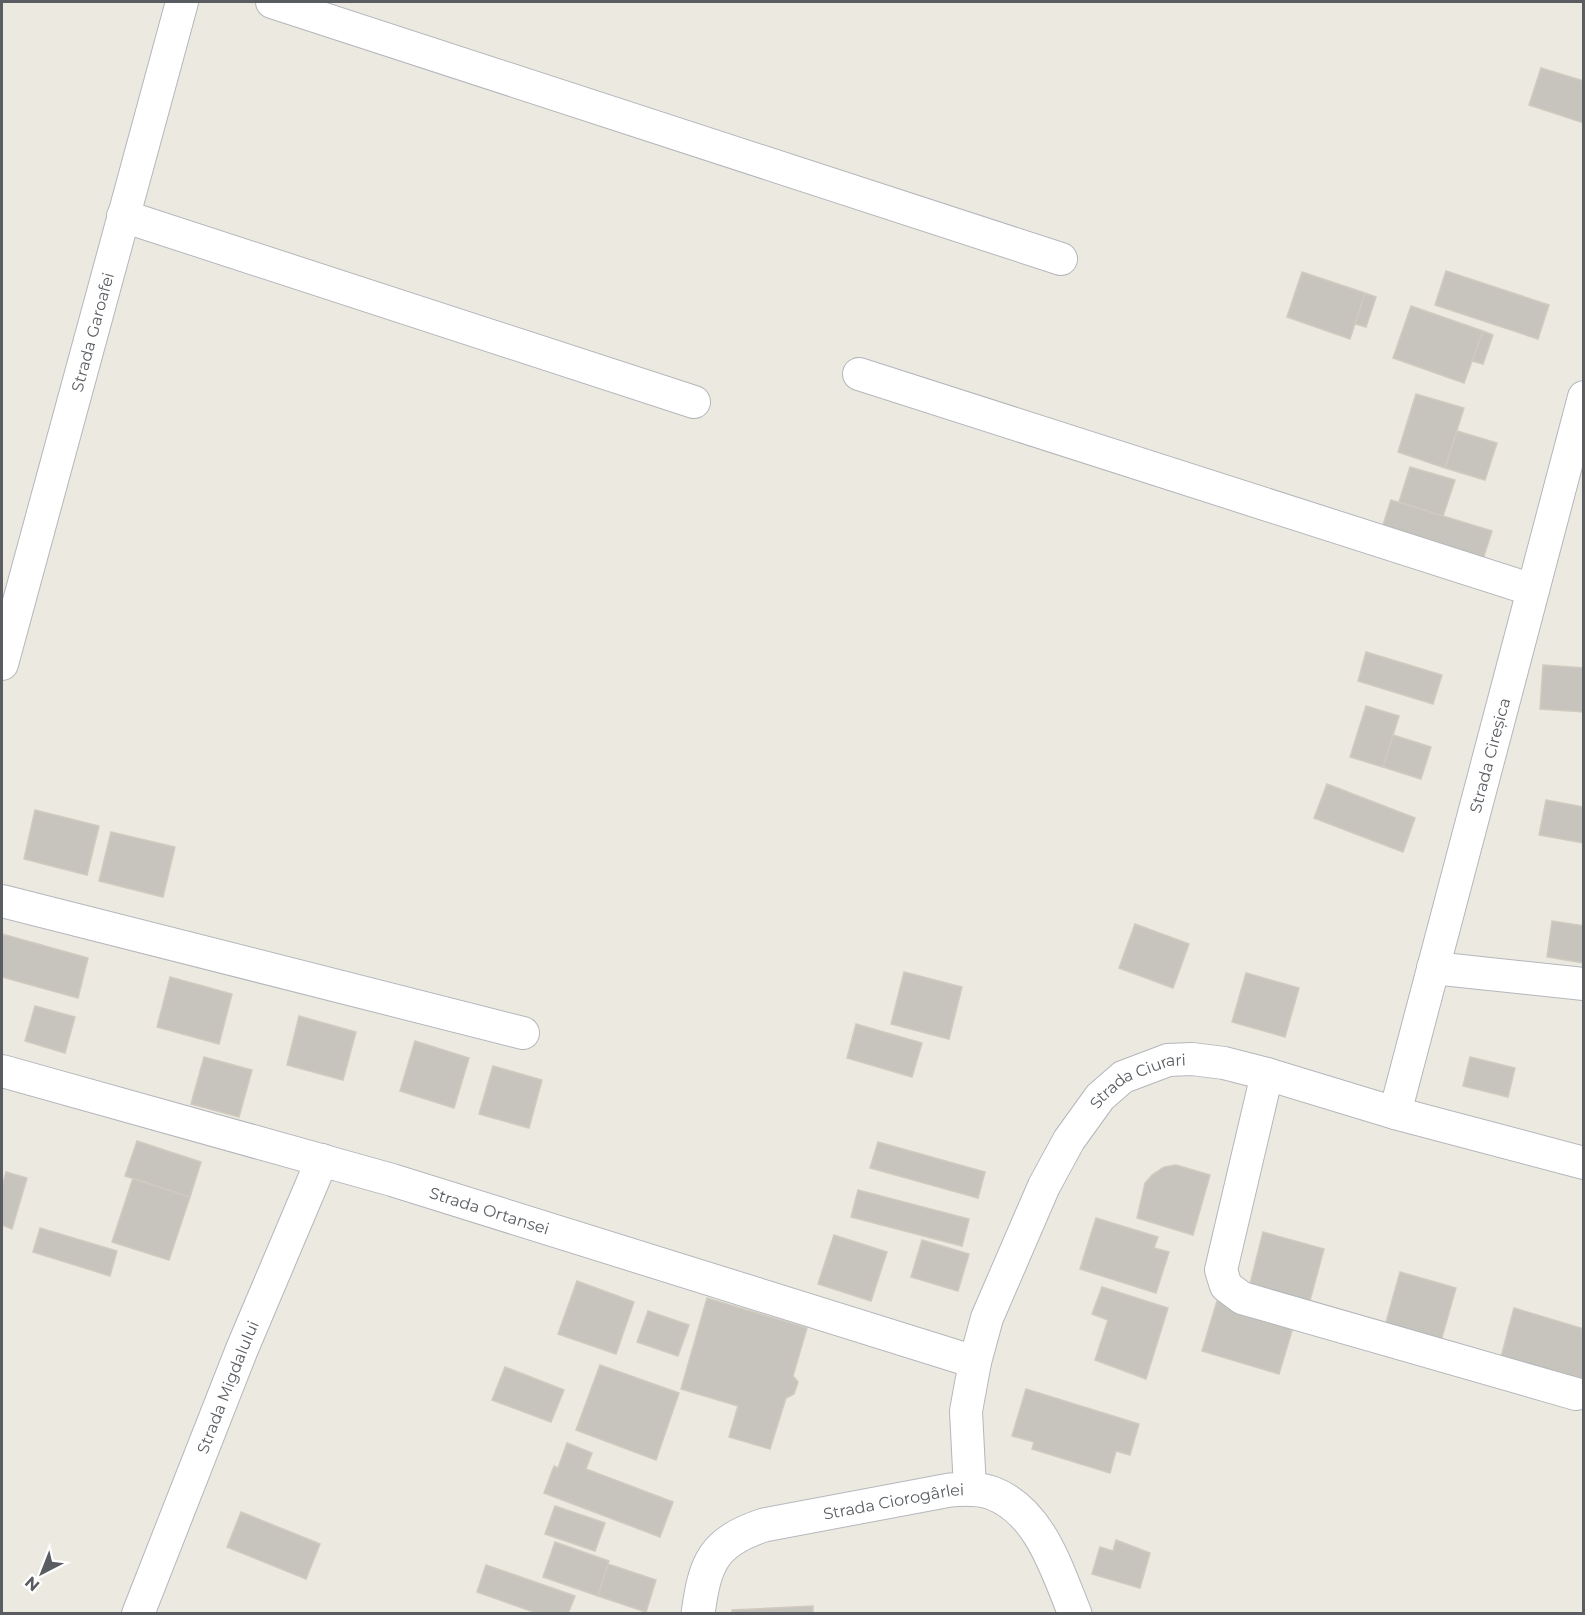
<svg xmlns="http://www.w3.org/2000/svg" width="1585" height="1615" viewBox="0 0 1585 1615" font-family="Montserrat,sans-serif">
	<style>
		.building { fill: #c7c3bd; stroke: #d1cabf; stroke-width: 1.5 }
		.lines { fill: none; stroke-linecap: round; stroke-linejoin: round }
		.street-casing { stroke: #b3b7bb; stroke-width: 34 }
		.secondary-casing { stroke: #b4b8bd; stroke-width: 35 }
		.street { stroke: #fff; stroke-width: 32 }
		.secondary { stroke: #fff; stroke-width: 33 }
		.labels { text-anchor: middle; stroke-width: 4.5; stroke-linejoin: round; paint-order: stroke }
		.street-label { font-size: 16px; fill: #595d62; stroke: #fff }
	</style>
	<rect width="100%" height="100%" fill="#ece9e0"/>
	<path class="building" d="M1541,68L1584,81V123L1529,105Z
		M1446,271L1549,305L1538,339L1435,305Z
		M1302,272L1365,293L1350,339L1287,317Z
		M1365,293L1376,297L1366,327L1355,324Z
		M1411,306L1483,331L1464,383L1393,358Z
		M1483,331L1493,335L1483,364L1472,361Z
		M1416,394L1464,408L1445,468L1398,452Z
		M1457,431L1497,443L1485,480L1445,468Z
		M1410,467L1455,480L1443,516L1399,502Z
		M1391,500L1492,531L1483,559L1382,528Z
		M1366,652L1442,675L1433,704L1358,681Z
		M1543,665L1584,668V712L1540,709Z
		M1366,706L1399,716L1383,767L1350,757Z
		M1393,735L1431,747L1421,779L1383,767Z
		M1327,784L1415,818L1403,852L1314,818Z
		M1546,800L1584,807V843L1539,835Z
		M35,810L99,826L87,875L24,859Z
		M111,832L175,847L163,897L99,881Z
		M1552,921L1584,926V963L1547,957Z
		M1135,924L1189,944L1173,988L1119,968Z
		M2,934L88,958L78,998L2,977Z
		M904,972L962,987L949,1039L891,1024Z
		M1246,973L1299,988L1285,1037L1232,1022Z
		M170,977L232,994L219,1044L157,1027Z
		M35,1006L75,1017L65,1053L25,1041Z
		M299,1016L356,1032L343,1080L287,1065Z
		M856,1024L922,1043L912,1077L847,1058Z
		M415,1041L469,1058L454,1108L400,1091Z
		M204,1057L252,1070L239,1117L191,1104Z
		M1470,1057L1515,1068L1508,1097L1463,1086Z
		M493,1066L542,1080L529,1128L479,1114Z
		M137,1141L201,1162L190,1197L125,1176Z
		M878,1142L985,1172L978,1198L870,1168Z
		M1176,1165L1210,1175L1193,1235L1137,1218L1145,1183L1152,1175L1164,1167Z
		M6,1172L27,1178L12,1229L2,1225V1186Z
		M133,1178L190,1197L169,1260L112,1242Z
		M858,1190L969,1219L962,1246L851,1217Z
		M1096,1218L1158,1237L1154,1248L1169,1252L1156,1293L1080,1269Z
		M40,1228L117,1251L110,1276L33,1252Z
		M1263,1232L1324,1249L1309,1304L1249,1288Z
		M834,1235L887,1252L871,1301L818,1284Z
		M922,1240L969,1254L958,1291L911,1277Z
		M1400,1272L1456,1288L1441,1341L1385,1326Z
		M577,1281L634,1302L616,1354L558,1334Z
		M1102,1287L1168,1308L1146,1379L1095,1360L1108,1320L1092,1314Z
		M707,1298L807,1328L793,1376L798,1382L794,1394L786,1398L770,1449L729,1437L738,1406L681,1389Z
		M1217,1301L1294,1324L1279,1374L1202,1351Z
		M1514,1308L1584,1329V1381L1501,1357Z
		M648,1311L689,1325L678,1356L637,1342Z
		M600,1365L679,1393L656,1460L576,1430Z
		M505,1367L564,1390L551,1422L492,1400Z
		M1026,1389L1139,1424L1130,1455L1116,1451L1110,1473L1032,1449L1034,1442L1012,1436Z
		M567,1443L592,1453L586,1469L673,1502L660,1537L544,1493L554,1466L558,1468Z
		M555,1506L605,1523L595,1551L545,1534Z
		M241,1512L320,1544L306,1579L227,1547Z
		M1116,1540L1150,1553L1140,1588L1092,1574L1100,1547L1113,1551Z
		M555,1542L609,1561L598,1596L543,1577Z
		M608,1564L656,1580L646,1612L598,1596Z
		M486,1565L575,1596L568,1614H539L477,1592Z
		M813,1606V1614H732V1610Z"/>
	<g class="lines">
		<defs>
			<g id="street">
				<path d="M272,2L1061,259"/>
				<path d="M123,216L694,402"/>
				<path d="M859,374L1533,590"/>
				<path id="s1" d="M2,664L182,2"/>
				<path d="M2,901L523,1033"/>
				<path d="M1433,968L1584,984"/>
				<path id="s2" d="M2,1071L392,1180L975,1362"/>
				<path d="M1267,1074L1221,1270L1226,1286L1242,1298L1576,1394"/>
				<path id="s3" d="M1395,1113L1584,397"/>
				<path id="s4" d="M970,1489L966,1411L975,1362L987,1318L1044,1186L1069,1140L1100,1097L1123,1077L1168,1060L1192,1059L1224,1063L1267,1074L1395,1113L1584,1163"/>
				<path id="s5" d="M138,1614L242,1349L322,1160"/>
			</g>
			<g id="secondary">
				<path id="s6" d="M698,1614C705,1562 713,1542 764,1525L950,1490C964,1489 979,1488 992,1493C1040,1511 1057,1570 1075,1614"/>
			</g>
		</defs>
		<use href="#street" class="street-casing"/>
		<use href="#secondary" class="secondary-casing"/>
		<use href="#street" class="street"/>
		<use href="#secondary" class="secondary"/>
	</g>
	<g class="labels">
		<g class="street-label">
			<text dy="6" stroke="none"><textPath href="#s1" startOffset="344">Strada Garoafei</textPath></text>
			<text dy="6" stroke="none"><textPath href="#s3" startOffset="370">Strada Cireșica</textPath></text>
			<text dy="6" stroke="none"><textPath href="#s4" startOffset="465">Strada Ciurari</textPath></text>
			<text dy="6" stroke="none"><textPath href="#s2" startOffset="507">Strada Ortansei</textPath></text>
			<text dy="6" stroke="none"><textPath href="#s5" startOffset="244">Strada Migdalului</textPath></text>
			<text dy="6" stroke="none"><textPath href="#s6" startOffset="252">Strada Ciorogârlei</textPath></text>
		</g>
	</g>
	<rect width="1585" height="1615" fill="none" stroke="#595d62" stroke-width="6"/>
	<g transform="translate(42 1573) rotate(222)" stroke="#ffffff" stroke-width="4.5" paint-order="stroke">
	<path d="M0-4.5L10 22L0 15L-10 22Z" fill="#595d62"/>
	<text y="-9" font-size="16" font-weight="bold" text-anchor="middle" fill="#595d62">N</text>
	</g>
</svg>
